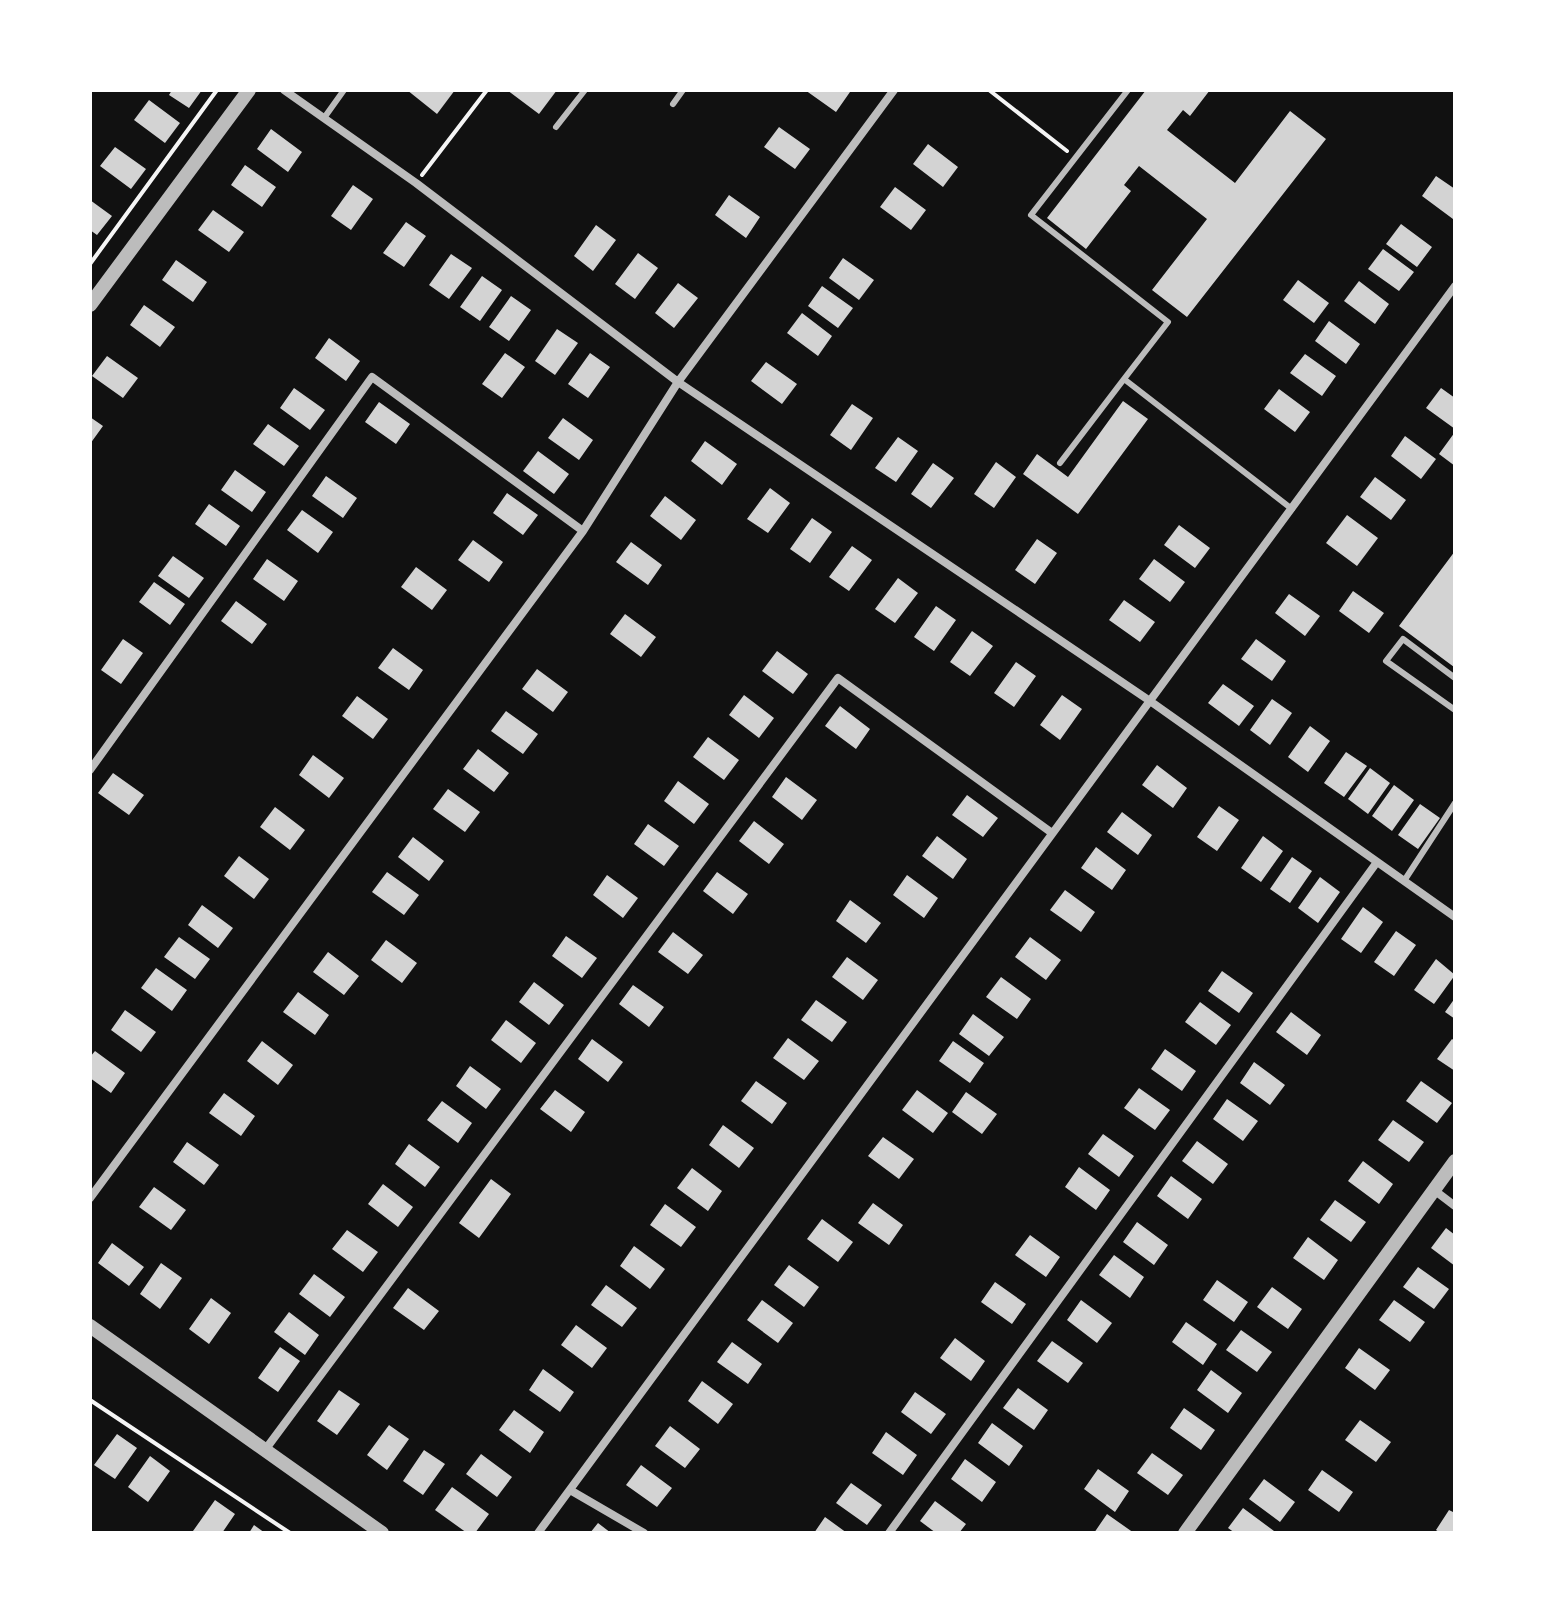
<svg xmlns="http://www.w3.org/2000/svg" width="1545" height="1623" viewBox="0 0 1545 1623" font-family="'Source Sans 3',sans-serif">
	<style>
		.building { fill: #d3d3d3 }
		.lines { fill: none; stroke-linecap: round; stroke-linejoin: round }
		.path { stroke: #f5f5f5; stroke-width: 4 }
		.service { stroke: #bcbcbc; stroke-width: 6 }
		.minor { stroke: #bcbcbc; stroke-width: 8 }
		.tertiary { stroke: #bcbcbc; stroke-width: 14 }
	</style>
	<rect width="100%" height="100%" fill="#111"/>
	<path class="building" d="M172,90H202L189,108L169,95Z
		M407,90H455L437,114Z
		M507,90H557L539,114Z
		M805,90H848L850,92L836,112Z
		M1146,90H1210L1190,116L1183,110L1167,130L1235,183L1290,111L1326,139L1187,317L1152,290L1207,219L1139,166L1124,185L1131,191L1086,249L1047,218Z
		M149,100L180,123L165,143L134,120Z
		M779,127L810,149L795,169L764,147Z
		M271,129L302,152L288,172L257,149Z
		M928,144L958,167L943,187L913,164Z
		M115,147L146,169L131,189L100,166Z
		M245,165L276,187L262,207L231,185Z
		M1436,176L1455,189L1453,219L1422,196Z
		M353,185L373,199L351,230L331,216Z
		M895,187L926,210L911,230L880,207Z
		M729,195L760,217L746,238L715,215Z
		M90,200L112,216L97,235L90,230Z
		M213,210L244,232L229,252L198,230Z
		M406,222L426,236L404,267L383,253Z
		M1401,224L1432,247L1417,267L1386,244Z
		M596,225L616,240L593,271L574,256Z
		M1383,249L1414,272L1399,291L1368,269Z
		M638,253L658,268L635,299L615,284Z
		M451,254L472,268L449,299L429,285Z
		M843,258L874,280L859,300L829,278Z
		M176,260L207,282L193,302L162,280Z
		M482,276L502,290L480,321L460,307Z
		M1298,280L1329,303L1314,323L1283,300Z
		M1359,281L1389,304L1375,324L1344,301Z
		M678,283L698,298L674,328L655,313Z
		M822,286L853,308L838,328L808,306Z
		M511,296L531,310L509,341L489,327Z
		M144,305L175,327L160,347L130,325Z
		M802,313L832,336L818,356L787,333Z
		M1329,321L1360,344L1346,364L1315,341Z
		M557,329L578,343L555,375L535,361Z
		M329,338L360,361L346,381L315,358Z
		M505,353L525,367L502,398L482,384Z
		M590,353L610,367L588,398L568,384Z
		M1305,354L1336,376L1322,396L1290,373Z
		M107,356L138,378L123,398L92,376Z
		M766,362L797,384L782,404L751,381Z
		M294,388L325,410L310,430L280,408Z
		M1441,388L1455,398V429L1426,408Z
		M1279,389L1310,412L1295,432L1264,409Z
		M1123,401L1148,419L1078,514L1023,474L1037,454L1068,477Z
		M379,402L410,424L396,444L365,422Z
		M852,404L873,418L851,450L830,435Z
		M90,417L103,426L90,444Z
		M563,418L593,440L579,460L548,438Z
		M268,424L299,446L284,466L253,444Z
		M1455,432V466L1439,454Z
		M1405,436L1436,459L1421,479L1391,456Z
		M898,437L918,451L896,482L875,468Z
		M705,441L737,464L722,485L691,461Z
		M538,451L569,474L554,494L523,471Z
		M996,462L1016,477L994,508L974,494Z
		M933,463L954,478L931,508L911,494Z
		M235,470L266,492L252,512L221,490Z
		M326,476L357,498L343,518L312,496Z
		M1375,477L1406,500L1391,520L1360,497Z
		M770,488L790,503L768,533L747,519Z
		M507,493L538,515L523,535L493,513Z
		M665,496L696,520L681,540L650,516Z
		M209,504L240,526L226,546L195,524Z
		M302,510L333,532L318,553L287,530Z
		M1347,515L1378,538L1357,566L1326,543Z
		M812,518L832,532L810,563L790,549Z
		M1179,525L1210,548L1195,568L1164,545Z
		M1037,539L1057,553L1035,584L1015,570Z
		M473,540L503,562L489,582L458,560Z
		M631,542L662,565L648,585L616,562Z
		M852,546L872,560L849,591L829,577Z
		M1455,551V665L1454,667L1399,626Z
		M173,556L204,578L189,598L158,576Z
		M267,559L298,581L284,601L253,579Z
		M1154,559L1185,582L1170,602L1139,579Z
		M416,567L447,590L432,610L401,587Z
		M898,578L918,593L895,623L875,609Z
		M154,582L185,604L170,625L139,602Z
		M1353,591L1384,613L1369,633L1339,611Z
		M1289,594L1320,616L1305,636L1275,613Z
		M1124,600L1155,622L1140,642L1109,620Z
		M236,601L267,624L252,644L221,621Z
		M936,606L956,620L934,651L914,637Z
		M625,614L656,637L641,657L610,634Z
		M972,631L993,646L970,676L950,662Z
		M123,639L143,653L121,684L101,670Z
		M1256,639L1286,661L1272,681L1241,659Z
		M393,648L423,670L409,690L378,668Z
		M777,651L808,674L793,694L762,671Z
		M1016,662L1036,676L1014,707L994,693Z
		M537,669L568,692L553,712L522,689Z
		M1223,684L1254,706L1239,726L1208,703Z
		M744,695L774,718L759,738L729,715Z
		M1062,695L1082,709L1060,740L1040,725Z
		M357,696L388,719L373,739L342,716Z
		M1272,699L1292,713L1270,745L1250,730Z
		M840,706L870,729L856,749L825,726Z
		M506,711L538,734L523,754L491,731Z
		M1310,726L1330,741L1308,772L1288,757Z
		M708,737L739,760L724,780L693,757Z
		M478,749L509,773L494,792L463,769Z
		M1346,752L1367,766L1344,797L1324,783Z
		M313,755L344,778L329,798L299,775Z
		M1157,765L1187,788L1173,808L1142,785Z
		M1370,768L1390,783L1368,814L1348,799Z
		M113,773L144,795L129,815L98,793Z
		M786,777L817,800L802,820L772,797Z
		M678,781L709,804L694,824L664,801Z
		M1394,785L1414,800L1392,831L1372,816Z
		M448,789L480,812L465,832L433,809Z
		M967,795L998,818L983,837L952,815Z
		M1420,804L1440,818L1418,849L1398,835Z
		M1219,806L1239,820L1217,851L1197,837Z
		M275,807L305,830L290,850L260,827Z
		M1122,812L1152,835L1138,855L1107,832Z
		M754,821L784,844L769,864L739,841Z
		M648,824L679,846L664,866L634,844Z
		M937,836L967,859L953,879L922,856Z
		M1263,836L1283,851L1261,882L1241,868Z
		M413,837L444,861L429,881L398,857Z
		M1096,847L1126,870L1112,890L1081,868Z
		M239,856L269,879L254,899L224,876Z
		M1292,857L1312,871L1290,903L1270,889Z
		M387,872L419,895L404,915L372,892Z
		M717,872L748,894L733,914L703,891Z
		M607,875L638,898L623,918L593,895Z
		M907,875L938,898L924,918L893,895Z
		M1320,877L1340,892L1318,923L1298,908Z
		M1065,890L1095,912L1081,932L1050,910Z
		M850,900L881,923L866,943L836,921Z
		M202,905L233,928L218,948L188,925Z
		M1363,907L1383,922L1361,953L1341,939Z
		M1396,931L1416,945L1394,976L1374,962Z
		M673,932L703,955L688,974L658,952Z
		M566,936L597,958L582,978L552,956Z
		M179,937L210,959L195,979L164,957Z
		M1030,937L1061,960L1046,980L1015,957Z
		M386,940L417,963L402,983L371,960Z
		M328,952L359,976L344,995L313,972Z
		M847,957L878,980L863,1000L832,977Z
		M1436,959L1455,975L1434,1004L1414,990Z
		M156,968L187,990L172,1011L141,988Z
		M1222,971L1253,993L1239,1013L1208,991Z
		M1001,977L1031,999L1017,1019L986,997Z
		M534,982L564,1005L549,1025L519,1002Z
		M633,985L664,1007L649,1027L619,1004Z
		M298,992L329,1015L315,1035L283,1012Z
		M1455,998V1019L1445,1012Z
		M816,1000L847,1022L832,1042L801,1020Z
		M1200,1002L1231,1025L1216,1045L1185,1022Z
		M125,1010L156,1032L141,1052L111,1030Z
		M1291,1012L1321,1035L1307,1055L1276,1032Z
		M973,1014L1004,1037L989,1056L959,1034Z
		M506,1020L536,1043L521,1063L491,1040Z
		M788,1038L819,1061L804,1080L773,1058Z
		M592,1039L623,1062L608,1082L578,1059Z
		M1452,1039L1455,1041V1071L1437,1059Z
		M262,1041L293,1065L278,1085L247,1061Z
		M953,1041L984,1063L970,1083L939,1061Z
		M1165,1049L1196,1071L1182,1091L1151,1069Z
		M95,1051L125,1073L111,1093L90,1078V1057Z
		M1254,1062L1285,1085L1270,1105L1240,1083Z
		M470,1066L501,1089L486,1109L456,1086Z
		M756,1081L787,1103L772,1124L741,1101Z
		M1421,1081L1452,1103L1437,1123L1406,1101Z
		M1139,1088L1170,1110L1155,1130L1124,1108Z
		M555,1090L585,1112L571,1132L540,1109Z
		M917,1090L948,1113L933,1133L902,1110Z
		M966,1092L997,1114L982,1134L952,1112Z
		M224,1093L255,1116L241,1136L209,1113Z
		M1227,1099L1258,1121L1243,1141L1213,1119Z
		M442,1101L472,1123L458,1143L427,1120Z
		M1393,1120L1424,1142L1409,1162L1378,1140Z
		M723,1125L754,1148L739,1168L709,1145Z
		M1103,1134L1134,1156L1119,1177L1088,1154Z
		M883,1137L914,1159L899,1179L868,1156Z
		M1197,1141L1228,1164L1213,1184L1182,1161Z
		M187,1142L219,1165L204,1185L173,1162Z
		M409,1144L440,1167L425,1187L395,1164Z
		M1363,1161L1393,1184L1379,1204L1348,1181Z
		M1079,1167L1110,1190L1096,1210L1065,1187Z
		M692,1168L722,1191L708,1211L677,1188Z
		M1171,1176L1202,1199L1188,1219L1157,1196Z
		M491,1179L511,1194L479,1238L459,1223Z
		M383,1184L413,1207L398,1227L368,1204Z
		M154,1187L186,1210L171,1230L139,1207Z
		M1335,1200L1366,1222L1351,1242L1320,1220Z
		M873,1203L903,1225L889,1245L858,1223Z
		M665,1204L696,1227L681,1247L650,1225Z
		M822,1219L853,1242L838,1262L807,1239Z
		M1137,1222L1168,1245L1154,1265L1123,1242Z
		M1446,1228L1455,1235V1266L1431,1248Z
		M347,1230L378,1252L363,1272L332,1249Z
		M1030,1235L1060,1257L1046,1277L1015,1255Z
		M1308,1237L1338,1260L1324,1280L1293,1258Z
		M112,1243L144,1267L129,1286L98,1263Z
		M634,1246L665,1269L650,1289L620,1266Z
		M1114,1255L1144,1277L1130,1298L1099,1275Z
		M161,1263L182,1278L160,1309L140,1294Z
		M789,1265L819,1287L804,1307L774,1285Z
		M1418,1267L1449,1289L1434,1309L1403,1287Z
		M314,1274L345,1297L330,1317L299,1294Z
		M1217,1280L1248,1302L1234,1322L1203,1300Z
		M995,1282L1026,1304L1012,1324L981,1302Z
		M606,1285L637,1308L622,1327L591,1305Z
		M1272,1287L1302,1309L1288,1329L1257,1307Z
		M408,1288L439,1311L424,1330L393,1308Z
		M211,1298L231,1313L209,1344L189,1329Z
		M762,1300L793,1323L778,1343L747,1320Z
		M1081,1300L1112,1323L1097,1343L1067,1320Z
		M1394,1300L1425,1322L1410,1342L1379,1320Z
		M289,1312L319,1335L305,1355L274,1332Z
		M1186,1322L1217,1344L1203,1365L1172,1342Z
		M576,1325L607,1348L592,1368L561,1345Z
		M1241,1330L1272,1352L1257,1372L1226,1350Z
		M955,1338L985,1361L971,1381L940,1358Z
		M1052,1341L1083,1363L1068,1383L1037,1361Z
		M732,1342L762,1364L748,1384L717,1362Z
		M280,1347L300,1361L278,1392L258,1378Z
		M1359,1348L1390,1370L1375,1390L1345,1368Z
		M543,1369L574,1392L560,1412L529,1390Z
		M1211,1370L1242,1393L1228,1413L1197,1390Z
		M702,1381L733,1404L718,1424L688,1401Z
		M1018,1388L1048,1410L1034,1430L1003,1408Z
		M339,1390L360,1404L337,1435L317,1421Z
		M915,1392L946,1414L931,1434L901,1412Z
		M1184,1408L1215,1430L1201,1450L1170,1428Z
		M514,1410L544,1432L530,1453L499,1430Z
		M1360,1420L1391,1442L1376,1462L1345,1440Z
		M992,1423L1023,1446L1009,1466L978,1443Z
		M389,1425L409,1439L387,1470L367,1455Z
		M670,1426L700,1449L685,1468L655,1446Z
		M886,1432L917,1455L903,1475L872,1453Z
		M117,1434L137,1448L115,1479L94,1465Z
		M424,1450L445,1464L423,1495L403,1481Z
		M1152,1453L1183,1475L1168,1495L1137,1473Z
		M481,1454L512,1477L497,1497L466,1474Z
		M150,1456L170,1471L148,1502L128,1487Z
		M965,1459L996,1482L982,1502L951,1479Z
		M641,1465L672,1488L657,1507L626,1485Z
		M1098,1469L1129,1491L1115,1512L1084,1489Z
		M1322,1470L1353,1492L1339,1512L1308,1490Z
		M1264,1479L1295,1502L1280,1522L1249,1499Z
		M851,1483L882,1505L867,1525L836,1503Z
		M452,1487L489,1514L475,1533H467L435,1510Z
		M215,1500L235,1514L222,1533H196L193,1531Z
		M935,1501L966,1524L959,1533H936L920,1521Z
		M1243,1508L1274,1531L1272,1533H1235L1228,1528Z
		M1449,1510L1455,1513V1533H1440L1436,1530Z
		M1107,1514L1134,1533H1094Z
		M825,1517L847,1533H814Z
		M598,1523L611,1533H590Z
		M254,1525L265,1533H249Z"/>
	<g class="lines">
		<path class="path" d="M989,90L1067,151
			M422,175L487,90
			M90,264L217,90
			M90,1400L290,1533"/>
		<path class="service" d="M1128,90L1031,215L1168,322L1124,379L1292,509
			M673,104L683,90
			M324,118L344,90
			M556,127L585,90
			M1060,463L1124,379
			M1455,678L1403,639L1386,661L1455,710
			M1404,881L1455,803"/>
		<path class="minor" d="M284,90L416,183L678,382L1150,701L1455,917
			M90,770L372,377L583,531
			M1434,1190L1455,1206
			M90,1198L583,531L678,382L894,90
			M265,1450L838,678L1052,833
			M570,1490L644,1533
			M538,1533L1455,286
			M889,1533L1377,862"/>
		<path class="tertiary" d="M90,305L249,90
			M90,1326L382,1533
			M1185,1533L1455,1161"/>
	</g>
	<rect width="1545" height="1623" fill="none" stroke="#ffffff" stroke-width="184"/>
</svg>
